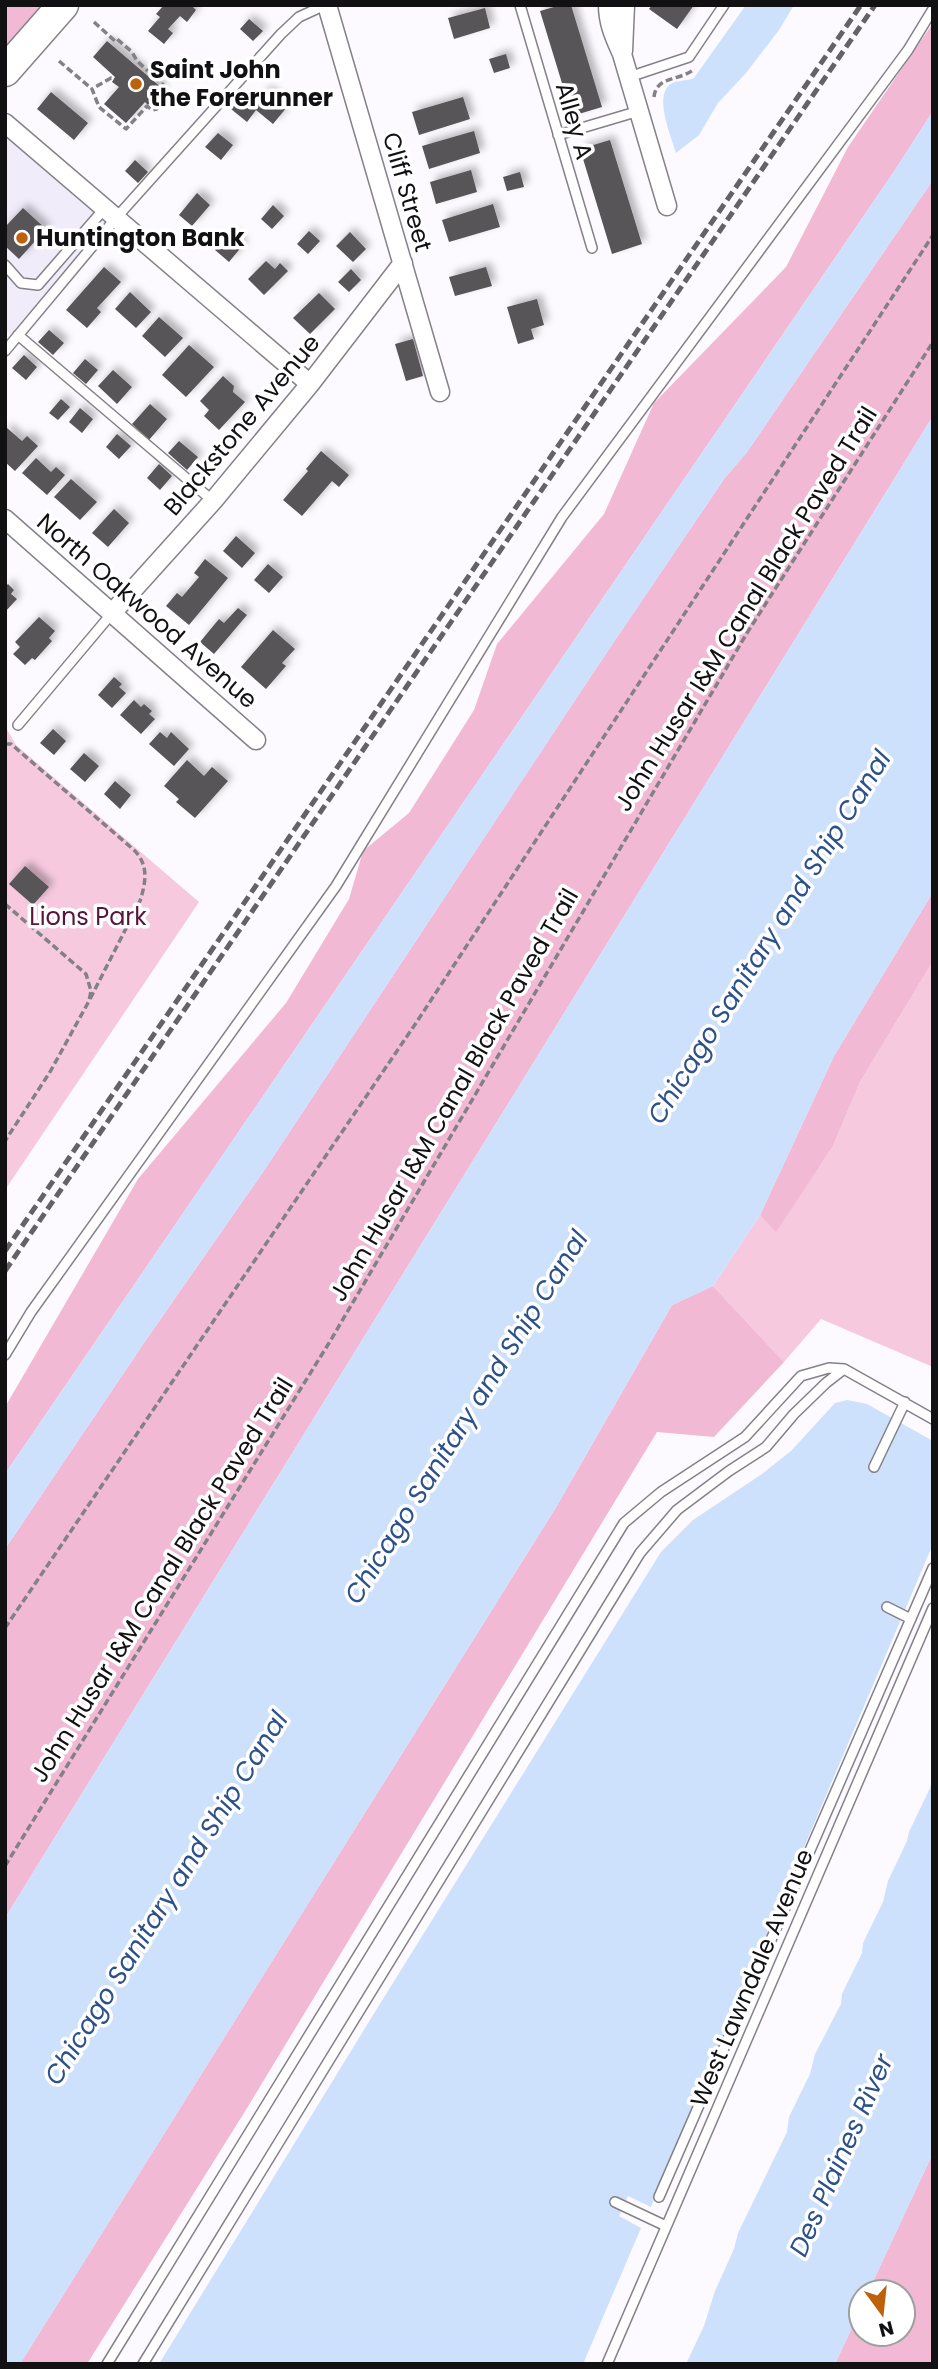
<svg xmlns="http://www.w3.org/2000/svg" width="938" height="2369" viewBox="0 0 938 2369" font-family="Poppins,sans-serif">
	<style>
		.built { fill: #f1ecfa }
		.green { fill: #f6c9df }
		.forest { fill: #f1b9d4 }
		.water { fill: #cde0fc }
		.building { fill: #595459; filter: url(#shadow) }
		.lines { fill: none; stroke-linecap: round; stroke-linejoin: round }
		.service-casing { stroke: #848188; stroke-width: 12 }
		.minor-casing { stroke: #848188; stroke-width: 21 }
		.primary-casing { stroke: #848188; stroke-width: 33 }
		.path { stroke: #838185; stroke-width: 3.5; stroke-dasharray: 7 3.5; stroke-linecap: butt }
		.service { stroke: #fff; stroke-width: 9 }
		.minor { stroke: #fff; stroke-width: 18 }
		.primary { stroke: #fff; stroke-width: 30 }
		.rail { stroke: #636265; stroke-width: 5; stroke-dasharray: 10 5; stroke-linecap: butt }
		.poi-dot { fill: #bd620b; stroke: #fff; stroke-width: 2.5 }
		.labels { text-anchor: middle; stroke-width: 7; stroke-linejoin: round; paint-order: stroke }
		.poi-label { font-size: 24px; font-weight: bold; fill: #111012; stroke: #fff; text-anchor: start }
		.street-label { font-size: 24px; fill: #111012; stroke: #fff }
		.park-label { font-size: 24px; fill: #56163c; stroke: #fff }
		.water-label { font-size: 26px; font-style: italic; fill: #2c518a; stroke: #fff }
	</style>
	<defs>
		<filter id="shadow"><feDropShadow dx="5" dy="-5" stdDeviation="3.5" flood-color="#0004"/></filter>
	</defs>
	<rect width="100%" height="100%" fill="#fcfaff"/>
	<path class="built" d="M5,115L124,218L20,343L5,330Z"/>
	<path class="green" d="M5,726L16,745L199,902L5,1190Z
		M933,961V1367L821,1319L784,1362L713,1286L760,1215L776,1231L833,1146L860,1082Z"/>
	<path class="forest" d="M5,5H54L5,63Z
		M933,23V111L895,170L5,1474V1407L138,1179L286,1003L349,899L363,851L409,813L474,710L497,644L604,514L654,403L786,267L848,147Z
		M933,180V416L5,1918V1549L148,1337L265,1169L597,667L724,479L747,452Z
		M933,892V961L860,1082L833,1146L776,1232L760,1215L834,1056Z
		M713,1286L784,1362L714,1437L657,1432L244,2113L87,2364H20L555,1509L672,1305Z
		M933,2153V2364H835L861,2308V2334H903V2292H868Z"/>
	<path class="water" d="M746,5H794L779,30L746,73L718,103L699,135L676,153C672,138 652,94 672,83C678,80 688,81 694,78Z
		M933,111V180L747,452L724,479L597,667L265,1169L148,1337L5,1549V1474L895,170Z
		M933,416V892L834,1056L760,1215L713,1286L672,1305L555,1509L20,2364H5V1918Z
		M847,1400L867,1404L933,1441V1544L651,2207L628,2196L619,2216L641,2228L583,2364H159L378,2007L661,1552L693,1520L762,1474L791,1451L835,1403Z
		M933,1777V2153L868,2292H861V2308L835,2364H686L704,2326L715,2291L734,2249L738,2233L787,2132L789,2117L810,2074L815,2054L841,2004L842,1994L862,1953L863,1943L883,1902L888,1881L907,1841L909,1832L930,1788Z"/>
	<path class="building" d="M164,5H191L196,10L187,22L180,16L168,29L173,33L164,44L148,31L160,17L156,14Z
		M561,5H571L602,107L572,116L540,11Z
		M652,5H694L677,29L649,9Z
		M485,8L490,28L454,39L448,18Z
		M249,19L263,31L253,41L240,29Z
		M107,41L163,89L148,105L145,102L126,123L104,104L119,87L112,82L115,77L93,57Z
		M506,54L510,68L494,73L489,59Z
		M267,90L287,107L273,124L256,110L247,122L231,109L241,98L253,107Z
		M51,92L88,123L74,140L37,109Z
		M463,97L470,119L419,135L412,112Z
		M474,131L480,153L429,169L422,146Z
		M218,133L233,145L221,160L205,147Z
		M610,140L642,244L612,254L580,149Z
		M135,160L148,172L138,183L125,171Z
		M471,170L477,192L436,204L430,182Z
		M520,172L524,187L507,191L503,177Z
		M197,193L210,205L192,226L179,215Z
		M493,204L500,227L449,242L442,220Z
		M273,205L284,216L272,229L261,219Z
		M23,208L46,229L19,259L5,246V227Z
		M309,231L320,241L308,254L297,244Z
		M350,232L366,249L353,262L336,246Z
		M230,233L243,245L229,262L215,250Z
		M266,261L275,269L280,263L288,271L264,295L248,279Z
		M104,267L121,282L97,308L101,312L87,328L66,310Z
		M486,267L492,286L455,296L449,277Z
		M351,269L361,280L349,292L338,282Z
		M130,292L151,312L136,328L115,309Z
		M319,293L335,309L310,334L293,318Z
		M537,299L544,325L531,329L534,339L518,344L507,307Z
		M159,317L183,338L165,357L142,336Z
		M49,330L64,343L53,355L38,342Z
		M413,339L423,376L406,381L395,344Z
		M189,345L214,367L186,397L162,375Z
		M24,355L37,367L26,380L12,368Z
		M85,359L98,370L86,384L73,373Z
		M113,370L132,387L117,404L98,386Z
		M223,376L234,386L233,392L245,402L219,430L204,416L209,410L200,401Z
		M61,399L70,407L58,420L49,413Z
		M150,404L167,419L149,440L132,424Z
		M80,408L93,419L82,433L69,422Z
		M7,428L22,441L27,436L38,446L15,471L5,462V430Z
		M117,434L131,446L119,459L106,447Z
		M179,441L198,457L187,470L168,453Z
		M321,451L349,475L339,487L332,481L302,516L283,500L308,471L306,469Z
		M36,458L51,472L56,467L65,475L47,495L22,473Z
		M159,464L172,476L160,490L147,478Z
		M71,479L97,502L80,520L54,497Z
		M114,509L129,523L108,547L92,533Z
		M236,536L255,553L242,568L223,551Z
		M205,559L228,578L189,625L166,606L177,593L182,597L199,577L194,573Z
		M268,564L283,577L269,593L254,580Z
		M8,584L14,590L11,594L17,599L5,612V587Z
		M238,608L247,615L214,654L200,642L219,619L224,623Z
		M39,617L55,631L49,638L52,641L35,660L32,658L25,665L13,654L20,647L15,642Z
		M273,630L295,649L282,663L286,666L266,689L241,667Z
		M114,677L122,684L119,687L126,693L112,708L98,695Z
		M134,700L141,707L144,704L152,711L149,714L155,719L141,734L120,715Z
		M53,729L66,741L54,755L40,743Z
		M160,732L167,738L171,732L189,749L174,766L149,744Z
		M84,753L99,766L85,782L70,769Z
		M187,760L204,776L212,767L228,781L195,818L176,802L179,799L164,786Z
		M115,781L131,795L120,809L104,794Z
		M25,866L49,887L33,905L9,884Z"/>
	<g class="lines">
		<defs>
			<path id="service" d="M520,5L592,248
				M629,77L689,57L724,5
				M558,135L639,111
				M5,265L21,283L38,285L105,208
				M18,335L213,501
				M5,351L116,218L281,34L299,17L325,5
				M18,725L113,612
				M5,1355L31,1312L336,886L562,517L908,50L933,9
				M874,1467L905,1402
				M887,1607L911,1619
				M659,2197L933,1568
				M615,2202L666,2226
				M107,2364L624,1523L661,1492L745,1437L801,1376L829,1368L844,1369L933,1419
				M143,2364L640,1553L677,1510L729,1471L766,1447L794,1414L826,1383L844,1369
				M607,2364L933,1608"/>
			<path id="minor" d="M327,5L440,392
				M608,5C608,24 615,38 622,54L667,206
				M623,51L625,5
				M5,123L310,384
				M5,519L256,740
				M113,612L213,501L310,384L403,263"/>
			<path id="primary" d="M5,71L63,5"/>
		</defs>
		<use href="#service" class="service-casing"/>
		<use href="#minor" class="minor-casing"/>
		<use href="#primary" class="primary-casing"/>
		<path class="path" d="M94,22L115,41L117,39L132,52L137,61L171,92L157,109L152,110L147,106L126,129L99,107L92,89L111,78L114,79
			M59,61L92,89
			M654,97C656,76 679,81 693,70
			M5,744H11L134,850C149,865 146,882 140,901L89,1001
			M5,904L86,974L91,991L89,1001L50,1072L5,1141
			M5,1628L416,1023L933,235
			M5,1866L329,1343L747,633L933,342"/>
		<use href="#service" class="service"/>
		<use href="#minor" class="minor"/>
		<use href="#primary" class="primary"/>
		<path class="rail" d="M5,1251L861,5
			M5,1271L875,5"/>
	</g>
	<g class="poi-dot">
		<circle cx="136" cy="84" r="7"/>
		<circle cx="22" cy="238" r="7"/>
	</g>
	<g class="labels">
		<g class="poi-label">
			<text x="150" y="78">Saint John<tspan x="150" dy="28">the Forerunner</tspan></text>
			<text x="36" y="246">Huntington Bank</text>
		</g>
		<g class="street-label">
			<text transform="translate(574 121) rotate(74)" y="8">Alley A</text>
			<text transform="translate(407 192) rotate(74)" y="8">Cliff Street</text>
			<text transform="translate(242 425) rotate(-50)" y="8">Blackstone Avenue</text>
			<text transform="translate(746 609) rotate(-58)" y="8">John Husar I&amp;M Canal Black Paved Trail</text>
			<text transform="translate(147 611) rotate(41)" y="8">North Oakwood Avenue</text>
			<text transform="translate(454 1095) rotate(-60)" y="8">John Husar I&amp;M Canal Black Paved Trail</text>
			<text transform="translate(162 1580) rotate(-58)" y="8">John Husar I&amp;M Canal Black Paved Trail</text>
			<text transform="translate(752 1978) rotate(-67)" y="8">West Lawndale Avenue</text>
		</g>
		<g class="park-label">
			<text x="88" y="925">Lions Park</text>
		</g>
		<g class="water-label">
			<text transform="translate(769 937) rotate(-58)" y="9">Chicago Sanitary and Ship Canal</text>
			<text transform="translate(466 1417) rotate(-58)" y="9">Chicago Sanitary and Ship Canal</text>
			<text transform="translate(166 1898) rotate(-58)" y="9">Chicago Sanitary and Ship Canal</text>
			<text transform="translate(841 2155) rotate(-66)" y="9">Des Plaines River</text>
		</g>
	</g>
	<rect width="938" height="2369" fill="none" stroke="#111012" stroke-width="14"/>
	<g transform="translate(882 2313) rotate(165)"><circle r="33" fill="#ffffff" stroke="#a09fa0" stroke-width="2"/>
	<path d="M0-5L12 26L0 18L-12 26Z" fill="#bd620b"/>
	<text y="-10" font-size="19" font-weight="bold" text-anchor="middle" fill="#111012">N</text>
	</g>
</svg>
